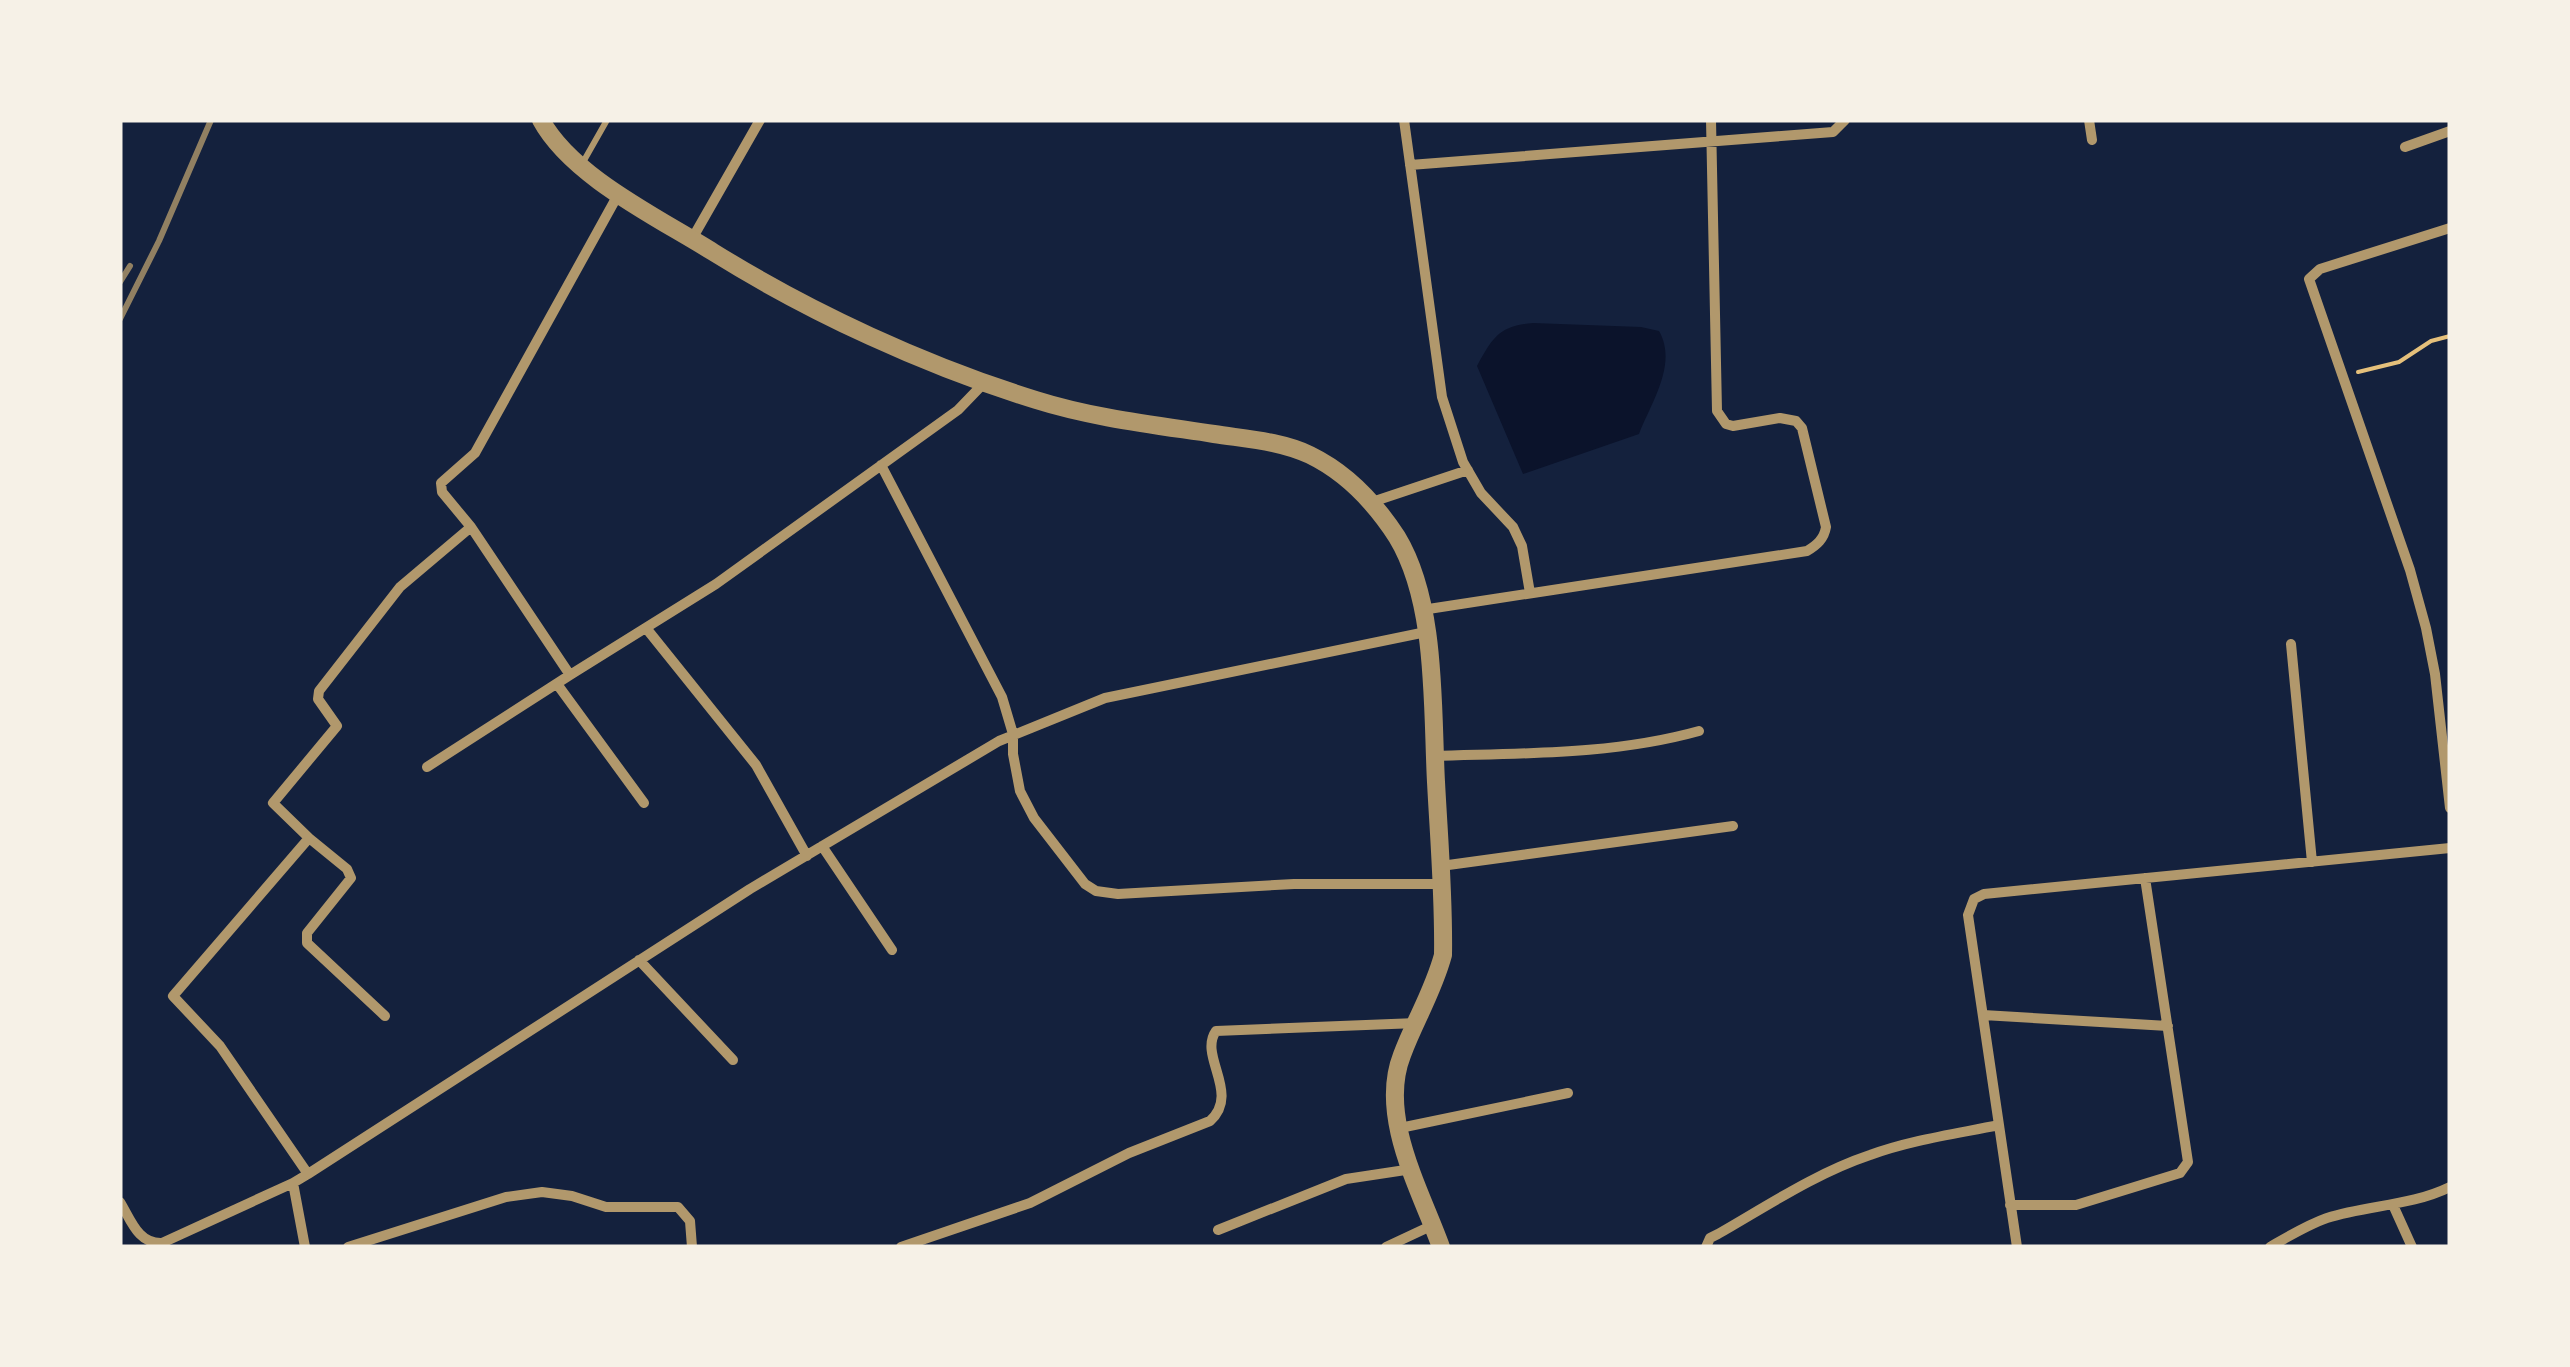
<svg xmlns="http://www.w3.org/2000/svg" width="2570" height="1367" viewBox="0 0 2570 1367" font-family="Signika,sans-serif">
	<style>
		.water { fill: #0b132b }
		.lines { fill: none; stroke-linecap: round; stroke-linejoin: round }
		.path { stroke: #e5c07b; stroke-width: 4 }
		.service { stroke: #b1986c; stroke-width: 6 }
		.minor { stroke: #b1986c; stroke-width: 10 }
		.tertiary { stroke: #b1986c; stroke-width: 18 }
		.rail { stroke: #918062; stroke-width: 6 }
	</style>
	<rect width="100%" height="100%" fill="#14213d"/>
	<path class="water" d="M1533,323L1641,327L1659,331C1678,364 1651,403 1639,434L1523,474L1477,366C1493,337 1499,326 1533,323Z"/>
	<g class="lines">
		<path class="path" d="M2358,372L2399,362L2431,341L2450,336"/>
		<path class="service" d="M582,164L607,120"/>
		<path class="minor" d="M1404,120L1442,397L1463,462L1481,493L1513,527L1522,546L1530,593
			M2089,120L2092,140
			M2405,147L2450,131
			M1410,165L1833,132L1845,120
			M2450,228L2320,269L2309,279L2410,570L2426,628L2435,674L2450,808
			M692,239L760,120
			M881,465L1002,697L1013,734V754L1020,791L1034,818L1085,884L1096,891L1118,894L1294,884H1442
			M1372,502L1468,470
			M471,527L570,675L716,584L958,410L984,383
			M1422,610L1807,551C1817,545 1824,539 1826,527L1802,428L1796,421L1780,418L1733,426L1726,424L1717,411L1711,120
			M646,628L756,765L807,856
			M2291,644L2312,862
			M557,684L644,803
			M1434,756C1523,753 1613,755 1699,731
			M427,767L570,675
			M309,838L347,869L351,878L307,933V943L385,1016
			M822,846L892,950
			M1441,866L1733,826
			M639,960L733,1060
			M1983,1015L2168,1026
			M1400,1128L1568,1093
			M308,1174L750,889L999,741L1105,698L1426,632
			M120,1202C131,1220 138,1244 162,1243L293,1183
			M2010,1205H2076L2180,1173L2188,1162L2145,878
			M2393,1205L2412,1247
			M1218,1230L1346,1179L1412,1169
			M305,1247L293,1183L308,1174L220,1046L173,996L309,838L273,803L337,726L318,699L319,691L400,587L471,527L442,492L441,483L475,453L619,193
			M348,1247L506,1197L542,1192L572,1196L606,1207H678L690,1221L692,1247
			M901,1247L1030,1203L1129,1153L1210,1121C1241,1093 1198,1056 1216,1031L1417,1023
			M1386,1247L1433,1225
			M1706,1247L1710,1238L1718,1234C1767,1206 1816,1173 1870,1155C1911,1140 1955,1134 1999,1125
			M2017,1247L1968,915L1974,899L1984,894L2450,848
			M2270,1247C2289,1236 2307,1225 2327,1218C2368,1205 2411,1206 2450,1187"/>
		<path class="tertiary" d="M541,120C572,177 659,218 713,252C811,313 926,366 1036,400C1093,418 1155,425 1214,434C1246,439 1281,441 1310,455C1347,473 1375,503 1397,537C1437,603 1432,707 1436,782C1439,839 1444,897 1443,955C1433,992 1415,1020 1402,1055C1378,1116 1420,1189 1441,1247"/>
		<path class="rail" d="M120,282L130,266
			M120,319L159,241L211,120"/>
	</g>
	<rect width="2570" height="1367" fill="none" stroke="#f6f1e7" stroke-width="245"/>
</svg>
